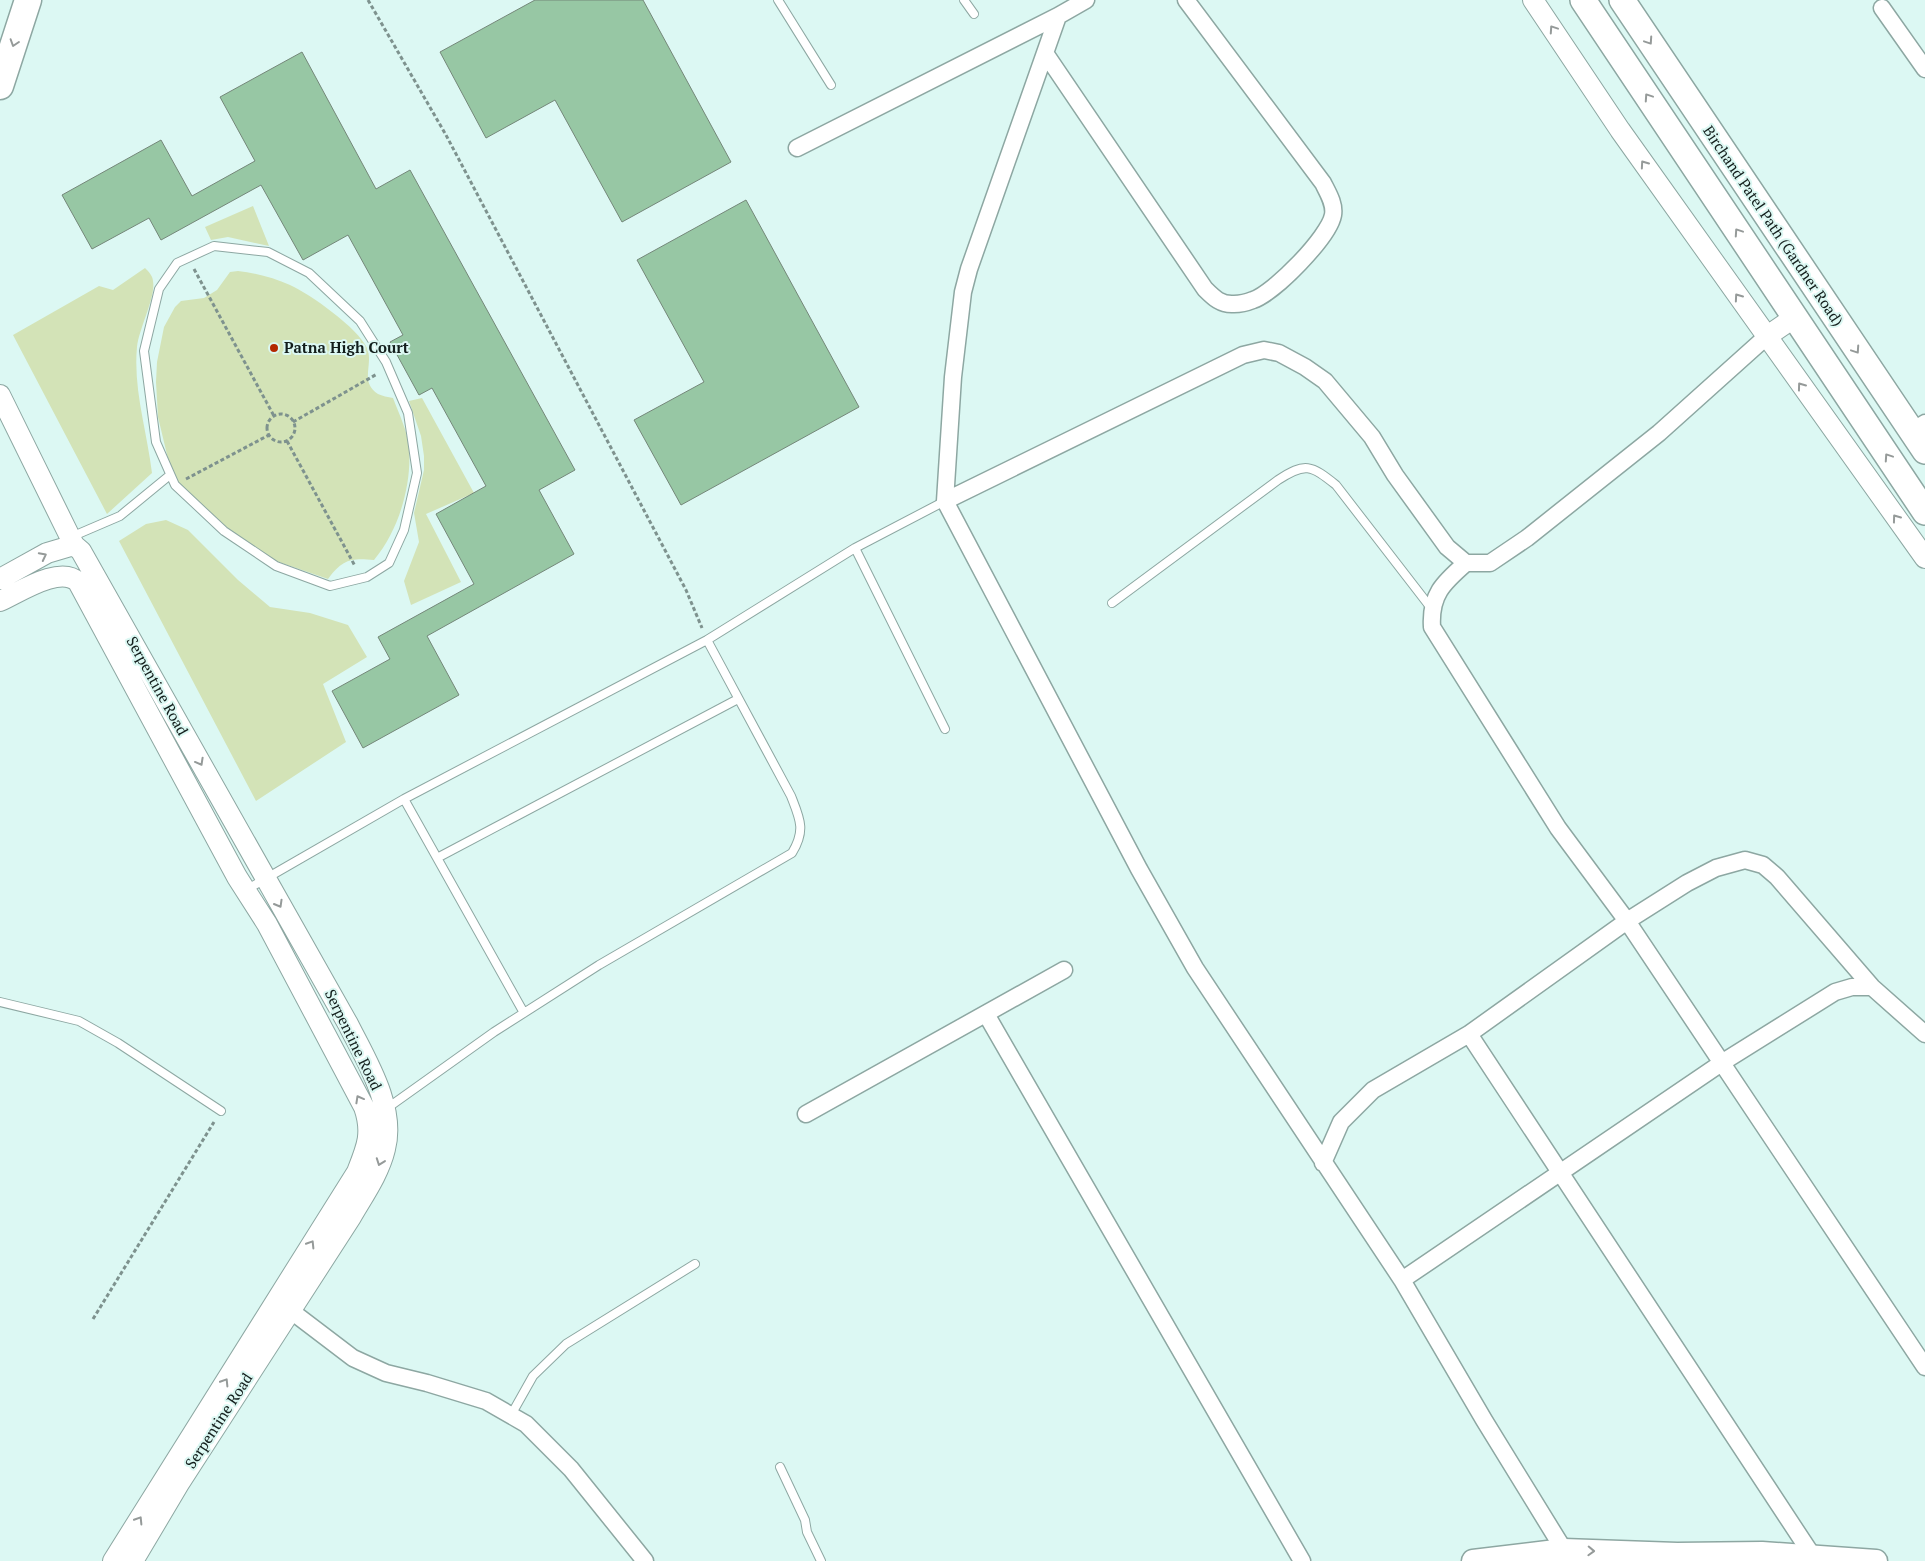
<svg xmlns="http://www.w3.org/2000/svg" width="1925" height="1561" viewBox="0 0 1925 1561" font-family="'PT Serif',serif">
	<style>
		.green { fill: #d3e3b7 }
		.building { fill: #97c7a4; stroke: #748779 }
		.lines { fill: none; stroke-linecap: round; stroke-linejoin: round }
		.service-casing { stroke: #8da7a2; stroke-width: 10 }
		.minor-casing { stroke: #8da7a2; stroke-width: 19 }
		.tertiary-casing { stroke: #8da7a2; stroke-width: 22 }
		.secondary-casing { stroke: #8da7a2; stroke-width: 25 }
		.primary-casing { stroke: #8da7a2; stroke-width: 28 }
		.trunk-casing { stroke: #8da7a2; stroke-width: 29 }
		.path { stroke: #7e928e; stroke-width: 3; stroke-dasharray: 4 2.5; stroke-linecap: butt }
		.service { stroke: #fff; stroke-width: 8 }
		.minor { stroke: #fff; stroke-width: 16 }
		.tertiary { stroke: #fff; stroke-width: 20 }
		.secondary { stroke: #fff; stroke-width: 22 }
		.primary { stroke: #fff; stroke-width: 25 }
		.trunk { stroke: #fff; stroke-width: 26 }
		.oneway { stroke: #959a99 }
		.poi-dot { fill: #b32800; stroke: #dcf8f3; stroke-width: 2 }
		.labels { text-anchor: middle; stroke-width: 4; stroke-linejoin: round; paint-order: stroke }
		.street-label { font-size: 15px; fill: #131e1c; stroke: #dcf8f3 }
		.poi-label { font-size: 15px; font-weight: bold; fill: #131e1c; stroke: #dcf8f3; text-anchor: start }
	</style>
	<rect width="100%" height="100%" fill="#dcf8f3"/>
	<path class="green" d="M253,206L269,246L228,237L211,240L205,227Z
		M145,268C148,271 153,276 153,281C156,297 139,328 137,347C133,389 147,431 152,473L107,514L13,335L99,286L113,290Z
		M238,271C256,273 274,278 290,285C310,294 358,328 367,348C374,364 359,382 378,394C382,396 388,397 393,398C399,414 407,430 409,447C412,485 399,530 374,560C351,558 343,559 328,579L273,560L225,528L180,486L169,463L158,417L156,382L157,362L164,327L175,307L181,301L204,298L217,290L230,272Z
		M422,398L474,493L426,514L461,582L411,605L404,581L419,542L414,513L424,470V456L421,436L409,401Z
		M166,520L188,530L238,580L270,607L310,613L348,625L367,657L323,684L346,742L256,801L119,541L146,524Z"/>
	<path class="building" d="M535,0H643L731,162L622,222L555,100L486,138L440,52Z
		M302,52L376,189L410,170L575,470L539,490L574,554L427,636L459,695L363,748L332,691L390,659L378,637L474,584L436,514L486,486L432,388L419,395L390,342L403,335L348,235L303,260L261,185L161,240L149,218L92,249L62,195L161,140L192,196L255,161L220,97Z
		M746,200L859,407L681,505L634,420L704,382L637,260Z"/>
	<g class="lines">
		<defs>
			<path id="service" d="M778,0L831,85
				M964,0L974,14
				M214,246L268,252L309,273L360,321L386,362L408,413L417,473L404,530L389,563L367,577L330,586L276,566L224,531L175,485L156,442L144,351L159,289L177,263Z
				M71,537L120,516L170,475
				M855,548L945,729
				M1112,603L1278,480C1305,462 1311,465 1336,485L1431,608
				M404,799L524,1013
				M437,858L738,699
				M246,890L404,799L707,640L855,548L945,501
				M0,1002L79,1021L118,1043L221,1111
				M386,1109L494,1032L599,965L792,853C806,830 800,819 791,796L707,640
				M511,1415L533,1376L566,1344L695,1264
				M780,1467L805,1520L807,1532L821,1561"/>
			<path id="minor" d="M1086,0L1058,16L969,269L963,292L953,377L945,501L1139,869L1195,968L1402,1280L1484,1420L1564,1550
				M1882,8L1925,69
				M1045,53L1205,289C1214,298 1221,305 1234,304C1240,304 1248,302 1253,300C1274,293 1329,237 1333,215C1335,204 1328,193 1323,183L1186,0
				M797,148L1058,16
				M1912,431L1925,423
				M945,501L1243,355L1264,350L1279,353L1305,367L1325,381L1372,437L1395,475L1447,547L1466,563H1490L1527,538L1659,433L1766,337
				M1466,563C1443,583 1430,595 1432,627L1558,828L1627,921L1925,1367
				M986,1014L1302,1561
				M1469,1034L1812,1555
				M806,1114L1064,970
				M1323,1163L1341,1122L1373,1090L1469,1034L1627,921L1687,883L1716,868L1745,860L1763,865L1777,877L1872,987L1925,1034
				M1402,1280L1723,1062L1835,992L1852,987H1872
				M282,1304L353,1358L386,1373L427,1383L486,1401L526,1424L571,1469L645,1561"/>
			<path id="tertiary" d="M1533,0L1620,130L1925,558
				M1766,337L1795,317
				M0,395L74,545
				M0,579L47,553L74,545L81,551L348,1024C366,1060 396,1107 385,1149C379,1174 363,1196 351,1217L180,1482L133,1561
				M0,601C20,592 60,565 78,582L237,877L267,924L364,1107C373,1133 367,1147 357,1172L113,1561"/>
			<path id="secondary" d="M1473,1561L1564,1550L1677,1554L1762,1553L1876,1561"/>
			<path id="primary" d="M1583,0L1925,512
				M1622,0L1925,451"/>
			<path id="trunk" d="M0,86L28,0"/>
		</defs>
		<use href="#service" class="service-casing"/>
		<use href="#minor" class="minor-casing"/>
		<use href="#tertiary" class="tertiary-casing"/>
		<use href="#secondary" class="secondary-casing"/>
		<use href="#primary" class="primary-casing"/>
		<use href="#trunk" class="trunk-casing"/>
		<path class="path" d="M368,0L446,135L686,590L702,628
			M194,269L274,416
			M267 428a14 14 0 1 1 28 0a14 14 0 1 1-28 0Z
			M293,422L377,374
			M287,441L355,566
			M186,479L269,435
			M93,1319L214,1122"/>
		<use href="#service" class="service"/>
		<use href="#minor" class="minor"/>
		<use href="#tertiary" class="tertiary"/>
		<use href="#secondary" class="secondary"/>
		<use href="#primary" class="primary"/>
		<use href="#trunk" class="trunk"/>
	</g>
	<defs><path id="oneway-chevron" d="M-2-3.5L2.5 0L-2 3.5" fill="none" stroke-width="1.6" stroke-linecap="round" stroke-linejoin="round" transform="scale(1.25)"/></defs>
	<g class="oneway">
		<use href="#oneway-chevron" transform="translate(1553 29) rotate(-124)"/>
		<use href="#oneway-chevron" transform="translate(1649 41) rotate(56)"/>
		<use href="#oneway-chevron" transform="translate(14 43) rotate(108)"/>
		<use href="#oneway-chevron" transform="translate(1648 97) rotate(-124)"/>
		<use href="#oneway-chevron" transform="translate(1644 164) rotate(-125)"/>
		<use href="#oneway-chevron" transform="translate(1738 232) rotate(-124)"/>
		<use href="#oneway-chevron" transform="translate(1738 297) rotate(-125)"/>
		<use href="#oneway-chevron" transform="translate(1856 350) rotate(56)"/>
		<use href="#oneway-chevron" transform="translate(1801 386) rotate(-126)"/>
		<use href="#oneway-chevron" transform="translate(1888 457) rotate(-124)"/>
		<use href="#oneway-chevron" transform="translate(1896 518) rotate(-126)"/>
		<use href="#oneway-chevron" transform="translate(43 556) rotate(-27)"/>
		<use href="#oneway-chevron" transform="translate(200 762) rotate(61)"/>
		<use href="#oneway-chevron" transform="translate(279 904) rotate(60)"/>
		<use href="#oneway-chevron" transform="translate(359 1099) rotate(-119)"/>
		<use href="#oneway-chevron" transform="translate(380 1162) rotate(110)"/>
		<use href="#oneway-chevron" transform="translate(311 1244) rotate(-58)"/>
		<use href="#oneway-chevron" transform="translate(225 1382) rotate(-58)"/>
		<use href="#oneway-chevron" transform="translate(139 1520) rotate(-58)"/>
		<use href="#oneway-chevron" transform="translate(1591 1551) rotate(2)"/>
	</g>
	<circle class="poi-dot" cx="274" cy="348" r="5"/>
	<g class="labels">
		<g class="street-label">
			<text transform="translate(1773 226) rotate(56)" y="5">Birchand Patel Path (Gardner Road)</text>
			<text transform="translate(157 686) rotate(61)" y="5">Serpentine Road</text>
			<text transform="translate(353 1040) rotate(64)" y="5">Serpentine Road</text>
			<text transform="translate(219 1421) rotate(-57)" y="5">Serpentine Road</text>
		</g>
		<g class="poi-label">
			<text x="284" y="353">Patna High Court</text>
		</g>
	</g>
</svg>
